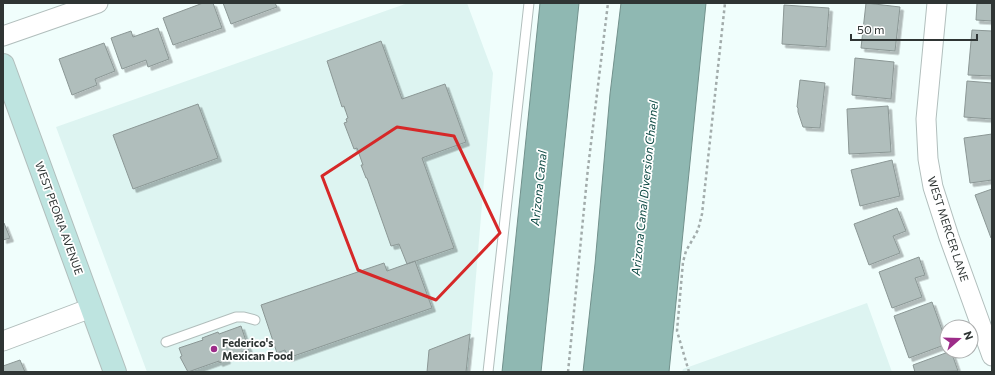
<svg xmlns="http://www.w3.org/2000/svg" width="995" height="375" viewBox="0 0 995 375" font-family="Commissioner,sans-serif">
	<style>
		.built { fill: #ddf4f1 }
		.water { fill: #8fb8b2; stroke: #72918c }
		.building { fill: #b0bebc; stroke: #8b9795; filter: url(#shadow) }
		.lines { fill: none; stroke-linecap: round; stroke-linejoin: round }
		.service-casing { stroke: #b1bebc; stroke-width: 11 }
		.minor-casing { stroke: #b1bebc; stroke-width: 21 }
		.secondary-casing { stroke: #b1bebc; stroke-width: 24 }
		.path { stroke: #a2acab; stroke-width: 2.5; stroke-dasharray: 3 3; stroke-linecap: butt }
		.service { stroke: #fff; stroke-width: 9 }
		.minor { stroke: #fff; stroke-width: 19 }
		.secondary { stroke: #bee4e0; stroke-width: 22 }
		.marked { fill: none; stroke: #d62828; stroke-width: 3; stroke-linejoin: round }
		.poi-dot { fill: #9d2c89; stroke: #fff; stroke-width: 1.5 }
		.labels { text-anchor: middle; stroke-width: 3.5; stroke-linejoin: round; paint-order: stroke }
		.street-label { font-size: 11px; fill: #2f3534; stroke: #fff }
		.poi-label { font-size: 11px; font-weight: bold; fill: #2f3534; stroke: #fff; text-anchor: start }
		.water-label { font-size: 12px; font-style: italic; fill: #104c46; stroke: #fff }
	</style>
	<defs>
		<filter id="shadow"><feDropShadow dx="3.5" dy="3.5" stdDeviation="0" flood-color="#0004"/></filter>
	</defs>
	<rect width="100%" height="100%" fill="#f0fefc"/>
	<path class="built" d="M408,3H467L493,73L468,372H147L56,127Z
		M867,303L892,372H682L683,369Z"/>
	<path class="water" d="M540,3H579L541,372H502Z
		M621,3H706L669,372H583L595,264L610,94Z"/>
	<path class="building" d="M203,3H213L222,28L173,45L163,18Z
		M223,3H275L277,7L231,24Z
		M866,3L900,7L895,51L861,48Z
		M977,3H992V21L976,20Z
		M784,5L829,8L826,47L782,44Z
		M158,28L169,59L148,67L146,60L122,69L111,38L131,31L133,37Z
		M972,30L992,31V76L968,75Z
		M381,41L402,99L445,84L466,142L422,158L454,248L407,264L399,244L391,246L367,178H366L361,165H363L357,148L354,149L344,123L347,122L346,119L348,118L344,106L342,107L327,61Z
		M104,43L115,71L95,79L97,85L72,95L59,59Z
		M855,58L894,62L891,99L852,95Z
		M800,80L825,83L820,128L803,127L798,112V108L797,107Z
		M967,81L992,83V119L964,117Z
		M198,104L218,158L133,189L113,135Z
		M888,106L891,152L849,154L847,109Z
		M992,134V180L970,183L964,138Z
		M892,160L900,196L860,206L851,170Z
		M992,189V237L991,238L975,195Z
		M897,208L906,231L893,236L900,253L869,265L854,224Z
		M4,223L10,238L3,240V224Z
		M919,257L925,275L915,278L922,297L892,308L879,272Z
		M415,261L432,308L288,358L285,350L277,353L261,305L384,263L387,271Z
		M932,302L947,344L909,358L894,316Z
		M241,326L249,350L226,357L227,360L219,363V361L188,372L180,357L182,356L179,348L203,340L202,338L218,332L219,334Z
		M470,334L466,372H427L429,350Z
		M951,351L958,371L915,372L913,365Z
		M20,360L25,372H3V366Z"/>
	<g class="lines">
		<defs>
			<path id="service" d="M166,342L236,317H244L255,320
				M488,372L529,3"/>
			<path id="minor" d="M937,3L926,119L928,159L933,187L949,237L992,356
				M3,36L98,3
				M3,341L91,308"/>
			<path id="secondary" d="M3,65L115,372"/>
		</defs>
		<use href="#service" class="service-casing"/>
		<use href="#minor" class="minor-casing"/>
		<use href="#secondary" class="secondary-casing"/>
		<path class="path" d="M568,372L588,168L608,3
			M689,372L677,331L683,262L686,251L698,230L702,214L725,3"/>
		<use href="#service" class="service"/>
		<use href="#minor" class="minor"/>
		<use href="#secondary" class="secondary"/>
	</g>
	<path class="marked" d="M397,127L454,136L500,233L436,300L358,270L322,176Z"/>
	<circle class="poi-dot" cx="214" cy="349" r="4"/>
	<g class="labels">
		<g class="street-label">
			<text transform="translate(59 218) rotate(70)" y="4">WEST PEORIA AVENUE</text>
			<text transform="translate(948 229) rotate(72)" y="4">WEST MERCER LANE</text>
		</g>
		<g class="poi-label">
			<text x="222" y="347">Federico's<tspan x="222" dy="13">Mexican Food</tspan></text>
		</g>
		<g class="water-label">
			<text transform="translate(539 188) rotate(-84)" y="4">Arizona Canal</text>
			<text transform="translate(645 188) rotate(-84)" y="4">Arizona Canal Diversion Channel</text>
		</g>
	</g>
	<rect width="995" height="375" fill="none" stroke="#2f3534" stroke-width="8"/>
	<g transform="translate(959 339) rotate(70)"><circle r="19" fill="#ffffff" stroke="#acaeae"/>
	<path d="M0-3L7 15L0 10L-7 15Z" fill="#9d2c89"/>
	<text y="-6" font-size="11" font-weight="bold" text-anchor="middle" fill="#2f3534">N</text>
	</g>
	<path d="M851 34v6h126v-6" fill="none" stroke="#2f3534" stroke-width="2"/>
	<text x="857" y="34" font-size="12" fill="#2f3534" stroke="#ffffff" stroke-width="3" paint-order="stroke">50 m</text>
</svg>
